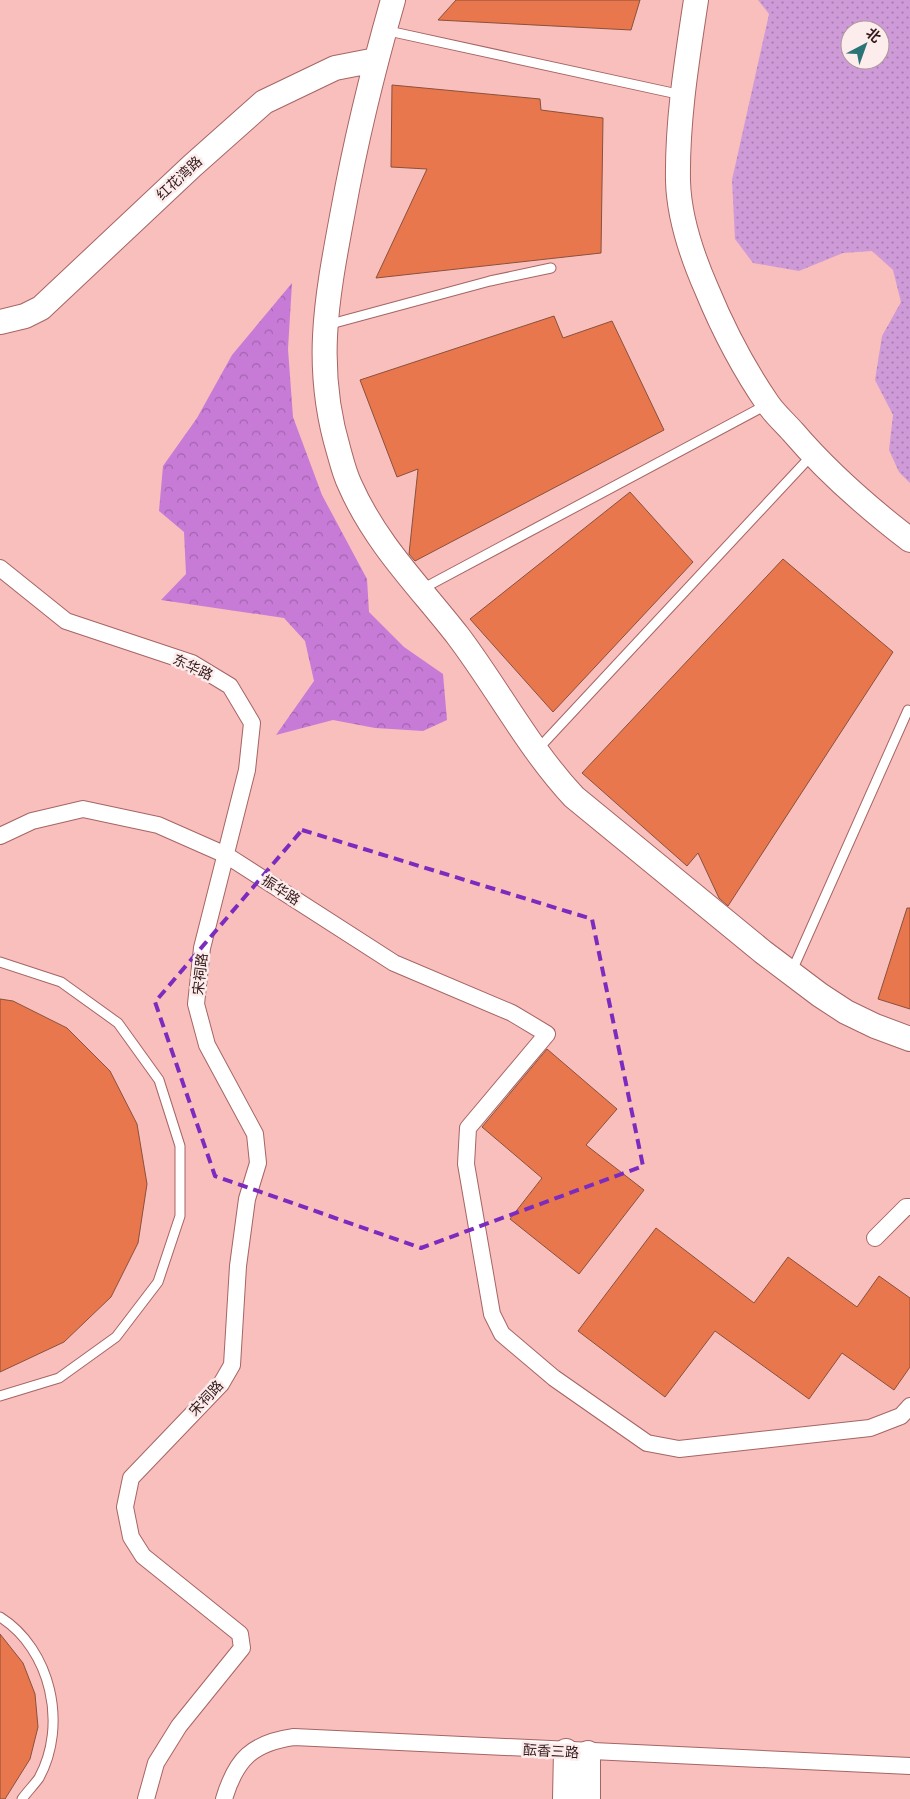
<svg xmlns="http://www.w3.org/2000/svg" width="910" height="1799" viewBox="0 0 910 1799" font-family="'Sofia Sans Condensed','Noto Sans SC',sans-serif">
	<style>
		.forest { fill: url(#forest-crowns) }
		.park { fill: url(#park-dots); fill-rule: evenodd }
		.building { fill: #e9774d; stroke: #8a503b }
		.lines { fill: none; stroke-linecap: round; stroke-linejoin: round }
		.lane-casing { stroke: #a56564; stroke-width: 11 }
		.street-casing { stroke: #a56564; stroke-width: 18 }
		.secondary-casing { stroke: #a56564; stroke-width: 26 }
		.lane { stroke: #fff; stroke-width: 9 }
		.street { stroke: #fff; stroke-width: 16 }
		.secondary { stroke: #fff; stroke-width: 24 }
		.marked { fill: none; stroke: #7b2cbf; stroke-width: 4; stroke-dasharray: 10 6; stroke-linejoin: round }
		.labels { text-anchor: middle; stroke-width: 5; stroke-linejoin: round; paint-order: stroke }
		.street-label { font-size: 14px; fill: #341919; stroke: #fcecec }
	</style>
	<defs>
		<pattern id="forest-crowns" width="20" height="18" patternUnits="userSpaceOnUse" patternTransform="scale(1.25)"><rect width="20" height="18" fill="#c77bd7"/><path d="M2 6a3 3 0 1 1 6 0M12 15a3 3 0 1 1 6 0" fill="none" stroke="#a264ae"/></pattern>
		<pattern id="park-dots" width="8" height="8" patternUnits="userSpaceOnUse" patternTransform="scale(1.25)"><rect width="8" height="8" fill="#ce9bd8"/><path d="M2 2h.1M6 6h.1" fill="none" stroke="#a87eae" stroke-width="1.8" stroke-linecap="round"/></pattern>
	</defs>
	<rect width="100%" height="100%" fill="#f9bfbd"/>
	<path class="forest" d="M292,283L288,349L293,417L322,495L367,579L369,612L404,647L443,674L447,720L423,731L375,728L333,720L276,735L314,681L305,641L284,618L161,600L186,574L184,532L159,511L163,466L197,418L232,355Z"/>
	<path class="park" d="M758,0H910V483L899,472L889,450L893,415L875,380L882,336L901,302L893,270L872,251L843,253L799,271L753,263L735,239L732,180L769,14ZM850,30H880V60H850Z"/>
	<path class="building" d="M456,0H640L631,30L438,20Z
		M392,85L540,99L541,110L603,118L601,253L376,278L427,169L391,167Z
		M554,316L563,338L612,321L664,430L415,561L409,554L418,469L397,477L360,380Z
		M630,492L693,562L553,712L470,619Z
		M783,559L893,652L728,906L719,898L698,853L687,866L582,773Z
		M907,908H910V1009L878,999Z
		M0,999L13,1001L67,1028L110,1071L137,1124L147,1184L138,1243L111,1297L64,1342L0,1372Z
		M547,1049L617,1109L586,1145L644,1190L579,1274L510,1219L542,1178L482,1127Z
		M656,1228L754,1303L788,1257L857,1307L879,1276L910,1298V1367L894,1390L842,1353L809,1399L715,1331L665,1397L578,1331Z
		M0,1634L23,1663L35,1694L38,1727L30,1759L5,1799H0Z"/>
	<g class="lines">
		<defs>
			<path id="lane" d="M384,30L682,95
				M327,325L490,281L551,268
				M422,589L768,404
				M538,749L812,455
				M0,962L61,982L118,1023L159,1080L180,1146V1216L158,1282L116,1337L59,1378L0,1396
				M791,973L908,710
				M0,1617C51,1649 68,1725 39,1778C34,1785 27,1792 22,1799"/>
			<path id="street" d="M0,568L66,621L192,663L230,686L252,723L247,770L202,948L196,1004L207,1045L255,1134L258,1163L247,1199L238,1266L232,1365L221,1384L131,1478L125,1507L131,1537L143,1556L240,1634L242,1648L179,1726L156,1763L146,1799
				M0,836L32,821L83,809L158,825L226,855L394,963L512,1013L547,1034L468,1128L466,1164L492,1314L502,1334L554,1378L647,1443L679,1449L870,1428L901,1416L910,1406
				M875,1238L906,1207H910
				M224,1799C236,1759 252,1743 294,1737L910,1766"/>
			<path id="secondary" d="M393,0C373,70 356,139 343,211C327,297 313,366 339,452C342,463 345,475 350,485C376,544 419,586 458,636C498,689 529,749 574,797L763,952L820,995L846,1012L875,1026L910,1039
				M696,0C687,60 677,120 678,181C679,218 692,256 707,290C723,329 744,369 768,404C775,414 785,423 793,432C828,473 867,507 910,540
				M0,322L25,316L41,308L192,166L264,102L335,68L376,60
				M565,1799L566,1751
				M588,1799V1753"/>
		</defs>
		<use href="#lane" class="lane-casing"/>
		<use href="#street" class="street-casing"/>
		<use href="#secondary" class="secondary-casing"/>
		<use href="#lane" class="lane"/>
		<use href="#street" class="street"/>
		<use href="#secondary" class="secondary"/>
	</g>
	<path class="marked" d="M302,830L592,919L643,1166L421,1248L215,1176L155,1002Z"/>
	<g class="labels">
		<g class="street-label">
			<text transform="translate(179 178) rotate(-43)" y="5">红花湾路</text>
			<text transform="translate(193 667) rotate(25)" y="5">东华路</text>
			<text transform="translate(281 890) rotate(33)" y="5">振华路</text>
			<text transform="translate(200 974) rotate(-84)" y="5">宋祠路</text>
			<text transform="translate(206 1398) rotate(-47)" y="5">宋祠路</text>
			<text transform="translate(551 1751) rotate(3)" y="5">酝香三路</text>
		</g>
	</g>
	<g transform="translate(865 45) rotate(41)"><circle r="24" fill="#fcecec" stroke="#ac9898"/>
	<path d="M0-4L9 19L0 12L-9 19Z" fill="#2a7478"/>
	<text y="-8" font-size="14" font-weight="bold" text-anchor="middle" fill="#341919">北</text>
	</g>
</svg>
